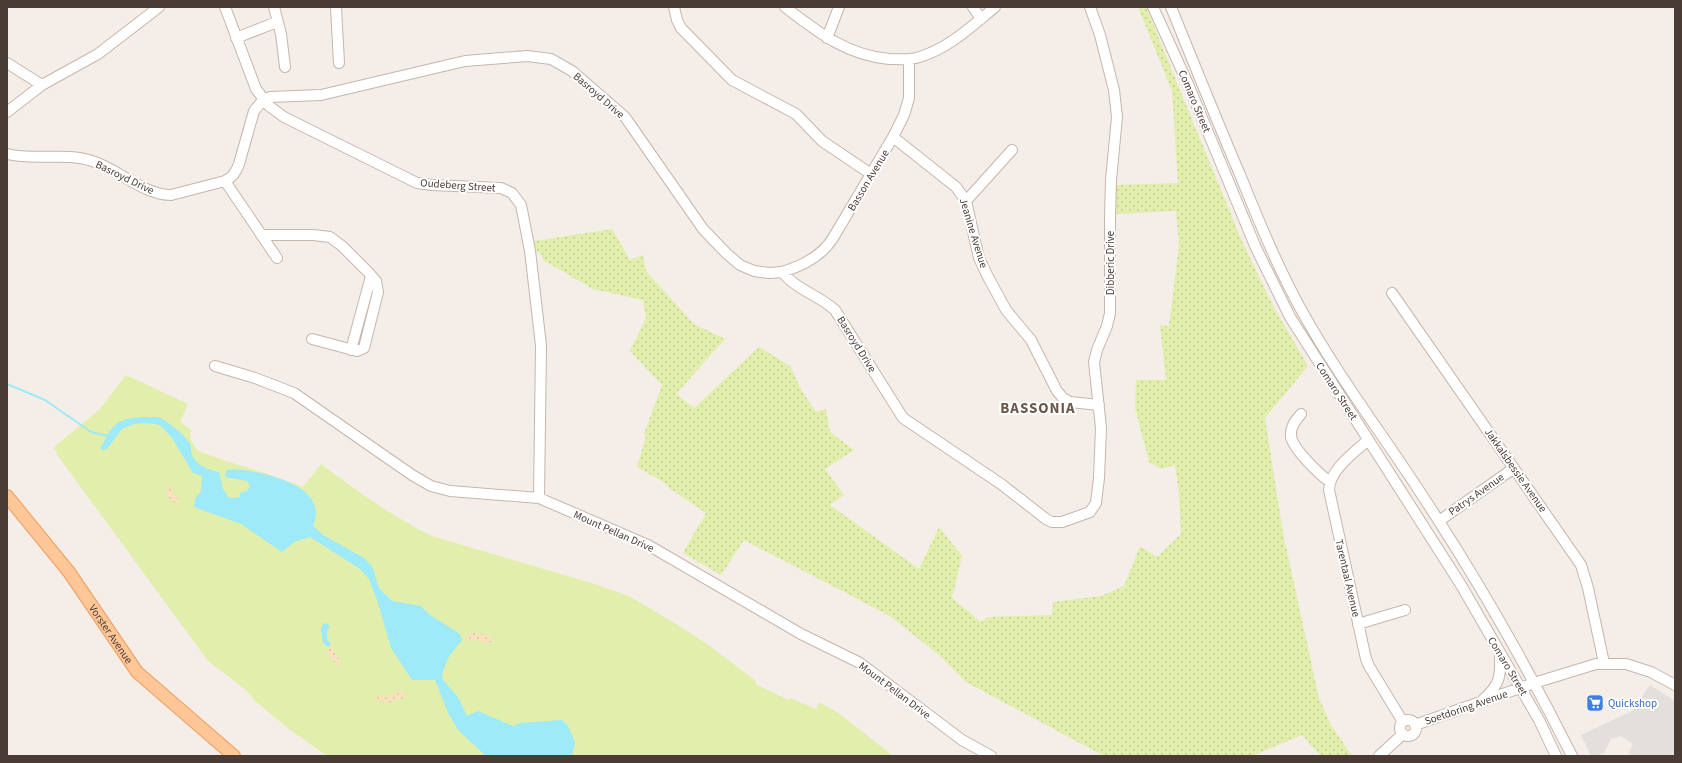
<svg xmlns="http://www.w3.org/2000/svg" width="1682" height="763" viewBox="0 0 1682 763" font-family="'Source Sans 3',sans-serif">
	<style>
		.green { fill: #e1eeac }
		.sand { fill: url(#sand-dots) }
		.park { fill: url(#park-dots) }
		.parking { fill: #e3dfdd }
		.water { fill: #9eeaf8 }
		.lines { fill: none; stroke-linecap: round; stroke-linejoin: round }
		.stream { stroke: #9eeaf8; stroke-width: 2 }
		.minor-casing { stroke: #c5b6ac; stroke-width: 12 }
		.major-casing { stroke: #f09d5b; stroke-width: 14 }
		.minor { stroke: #fff; stroke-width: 10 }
		.major { stroke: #ffc797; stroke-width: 12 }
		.labels { text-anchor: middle; stroke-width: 4; stroke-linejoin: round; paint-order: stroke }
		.street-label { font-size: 11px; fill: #4a3c35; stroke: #fff }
		.shop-label { font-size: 11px; fill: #366cbe; stroke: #fff; text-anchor: start }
		.district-label { font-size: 15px; font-weight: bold; letter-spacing: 1px; fill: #6d574b; stroke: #fff }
	</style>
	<defs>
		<pattern id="sand-dots" width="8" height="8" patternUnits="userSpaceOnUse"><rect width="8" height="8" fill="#fde0c0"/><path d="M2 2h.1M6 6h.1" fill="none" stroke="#dac1a6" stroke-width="1.8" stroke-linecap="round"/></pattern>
		<pattern id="park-dots" width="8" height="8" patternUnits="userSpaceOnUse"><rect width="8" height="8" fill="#e1eeac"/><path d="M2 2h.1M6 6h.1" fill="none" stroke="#c3cd95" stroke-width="1.8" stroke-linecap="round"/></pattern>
	</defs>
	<rect width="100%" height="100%" fill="#f5eee8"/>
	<path class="green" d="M126,375L188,404L180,422L191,430L190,435L192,442L198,451L226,461L268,474L303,487L321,464C356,490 392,517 432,536L598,585L629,596L676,624L707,644L756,681L755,684L789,700L790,698L816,709L819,702L840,714L893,756H327L289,729L254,700L246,690L208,661L58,456L54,447L100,409Z"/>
	<path class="sand" d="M169,486L174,495L179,499L178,503C171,502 166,497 166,489Z
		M480,633L485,636H491V642C483,644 479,637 469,641L466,640L467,636L472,633Z
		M331,647L334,649L337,657L341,660L340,665C332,664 331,657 328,651Z
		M400,689L406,697L405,698L398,699L390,703L388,701L380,702L375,698L377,696C387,699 395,697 400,689Z"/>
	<path class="park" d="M1138,7H1146L1241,239L1273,306L1308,366L1265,418L1283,533L1319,698L1331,725L1352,756H1321L1302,735L1252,756H1104L966,682L939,655L890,616L744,540L721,575L683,553L706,513L671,489L665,483L637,467L646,436L644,434L662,385L630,351L646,318L643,300L593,289L543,260L541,254L536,251L534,241L612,229L630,260L643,255L646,271L694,324L725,339L676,394L694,408L759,347L790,366L802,391L816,412L826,409L830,432L854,450L825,469L844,495L830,505L919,569L939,527L962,556L952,598L981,622L988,617L1052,615L1053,602L1101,596L1124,586L1140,546L1157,557L1181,534L1179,492L1175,465L1161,469L1149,462L1135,408L1136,380H1166L1160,325L1169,326L1179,245L1176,211L1116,214V185L1178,183L1172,91Z"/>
	<path class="parking" d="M1650,685L1675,701V756H1630L1629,753L1633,744L1621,736L1611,739L1604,753L1597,756H1591L1581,735L1632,711Z"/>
	<path class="water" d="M157,417C165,419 184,434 189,442C192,446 190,452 193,457C198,466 209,470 219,472L223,489L229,498L240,497V493L247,491L250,486L247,481L225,477L226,470C238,468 248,471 260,473C285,479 327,492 313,526L323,535L364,558L372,566L379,588L392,601L421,606L430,615L460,634L462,640L448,658L442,674L443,680L458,697L467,716L478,711L513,726L521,723L562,720L568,726L575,743L572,756H486L459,731L449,715L435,680H412L391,648L378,603L369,579L360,569L310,537L294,542L282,552L241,524L194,507L195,499L201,491L202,476L193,473L172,438L160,425L147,423L134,424L122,429L107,449L103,450L100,448C105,441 108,432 114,426C123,416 144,417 157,417Z
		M326,623L330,626C326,631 325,639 331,644L328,647L323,643L321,629L323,624Z"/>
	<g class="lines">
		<path class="stream" d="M7,384L45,400L91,432L108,436"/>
		<defs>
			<path id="minor" d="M225,7L256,89L269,106L284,117L417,183L432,185L501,188L512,193L521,205L530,251L541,345L539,498
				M274,7L281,34L285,67
				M336,7L339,63
				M674,7L677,20L681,28L732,80L796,114L822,141L871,174
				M785,7C818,32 846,55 889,59C898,59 908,60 916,58C947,50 972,26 995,7
				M973,7L981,19
				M1153,7L1188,84L1256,248L1290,317L1461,585L1539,720L1556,756
				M1171,7C1194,64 1217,121 1241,177C1260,224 1279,270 1303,313C1337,374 1380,431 1418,489C1475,575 1526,664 1572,756
				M236,38L277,22
				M827,38L839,7
				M7,63L42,85
				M7,112L42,85L98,54L159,7
				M893,137L956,187L966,201L979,258L987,275L1006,310L1031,340L1057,391L1063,398L1070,402L1099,405
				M7,154C35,161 65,152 92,161C118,169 144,195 171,195L225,181C233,177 236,172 239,164L254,111L263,100L270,97L321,95L465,61L527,56L551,59L572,71L625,117L703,229L726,253L740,265L754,271L769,273L782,272C798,291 817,294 835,310L903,418L1001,484L1046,519L1052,522H1062L1090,512L1096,503L1099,478L1101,428L1094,362L1097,350L1107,326L1110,313V218L1111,180L1117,117L1114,90L1100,35L1090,7
				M225,181L277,258
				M966,201L1012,150
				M261,235H313L330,237L342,246L368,272L376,281L378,292L364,348L357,351L312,339
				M782,272C802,266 822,256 833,238L893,137L904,115L909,98V60
				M1392,293L1581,565L1588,588L1604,663
				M351,350L371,276
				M215,366L255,378L294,393L412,475L431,486L450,491L539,498L648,545L801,634L860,663L962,740L991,756
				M1301,414C1295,421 1290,427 1291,437C1294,450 1319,474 1330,482
				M1368,440C1355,452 1329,470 1329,490L1366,659L1369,666L1403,722
				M1439,521L1514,468
				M1358,624L1405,610
				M1483,700C1499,685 1501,678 1500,656
				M1400 728a8 8 0 1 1 16 0a8 8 0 1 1-16 0Z
				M1415,725L1534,683L1596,664H1626L1651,672L1675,685
				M1379,756L1403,734"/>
			<g id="major">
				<path id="s1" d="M7,496L69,572L137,672L234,756"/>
			</g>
		</defs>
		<use href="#minor" class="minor-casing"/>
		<use href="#major" class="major-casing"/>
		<use href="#minor" class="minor"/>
		<use href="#major" class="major"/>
	</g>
	<defs>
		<symbol id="supermarket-square" viewBox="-11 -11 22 22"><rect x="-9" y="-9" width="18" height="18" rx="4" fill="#3f7fe0" stroke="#fff"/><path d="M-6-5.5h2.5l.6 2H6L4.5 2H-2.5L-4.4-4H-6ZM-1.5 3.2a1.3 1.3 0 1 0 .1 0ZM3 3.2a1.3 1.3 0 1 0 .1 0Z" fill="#fff"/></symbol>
	</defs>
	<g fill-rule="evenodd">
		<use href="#supermarket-square" x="1585" y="693" width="20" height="20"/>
	</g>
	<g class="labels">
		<g class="street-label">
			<text transform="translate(599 95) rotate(41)" y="4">Basroyd Drive</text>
			<text transform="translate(1195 101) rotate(67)" y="4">Comaro Street</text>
			<text transform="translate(125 177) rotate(26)" y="4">Basroyd Drive</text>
			<text transform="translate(868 180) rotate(-59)" y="4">Basson Avenue</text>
			<text transform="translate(458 185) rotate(4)" y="4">Oudeberg Street</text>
			<text transform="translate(974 233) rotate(73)" y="4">Jeanine Avenue</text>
			<text transform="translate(1110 263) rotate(-90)" y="4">Dibberic Drive</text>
			<text transform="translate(857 344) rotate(58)" y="4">Basroyd Drive</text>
			<text transform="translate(1337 391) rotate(57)" y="4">Comaro Street</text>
			<text transform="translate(1516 470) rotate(55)" y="4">Jakkalsbessie Avenue</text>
			<text transform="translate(1476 494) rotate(-35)" y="4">Patrys Avenue</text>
			<text transform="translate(614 531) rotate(24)" y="4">Mount Pellan Drive</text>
			<text transform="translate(1348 578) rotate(77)" y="4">Tarentaal Avenue</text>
			<text dy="4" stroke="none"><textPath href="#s1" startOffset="173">Vorster Avenue</textPath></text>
			<text transform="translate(1508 666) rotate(59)" y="4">Comaro Street</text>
			<text transform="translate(895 690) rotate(37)" y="4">Mount Pellan Drive</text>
			<text transform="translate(1466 707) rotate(-19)" y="4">Soetdoring Avenue</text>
		</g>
		<g class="shop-label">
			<text x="1608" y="707">Quickshop</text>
		</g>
		<g class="district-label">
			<text x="1038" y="413">BASSONIA</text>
		</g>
	</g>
	<rect width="1682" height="763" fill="none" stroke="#4a3c35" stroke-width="16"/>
</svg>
